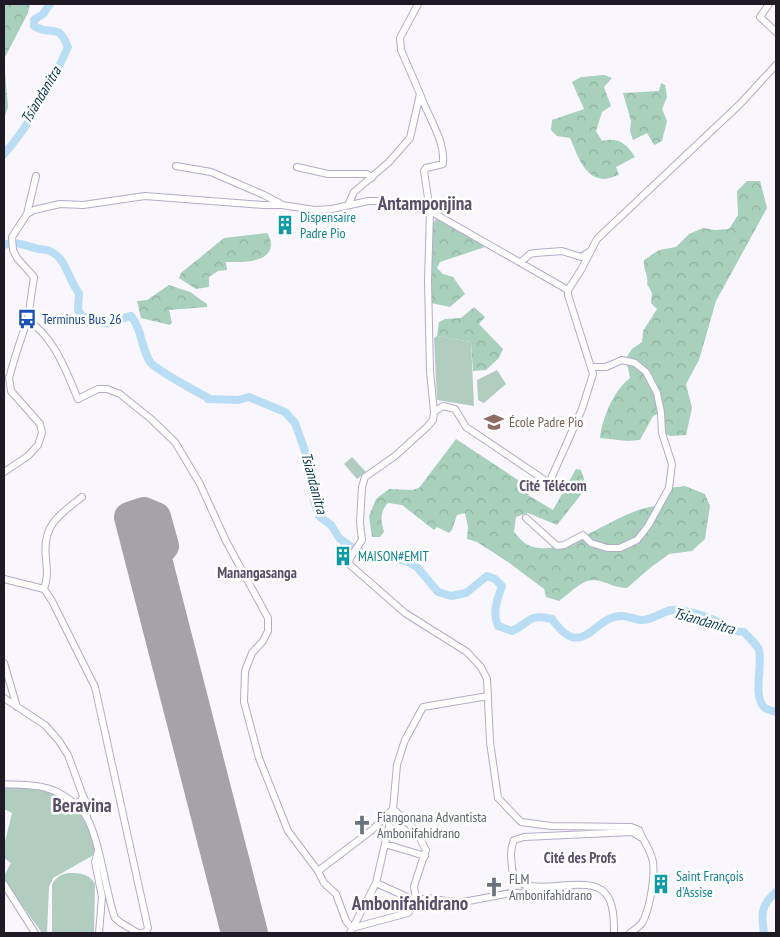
<svg xmlns="http://www.w3.org/2000/svg" width="780" height="937" viewBox="0 0 780 937" font-family="'PT Sans Narrow',sans-serif">
	<style>
		.grass { fill: #b0cdbf }
		.forest { fill: url(#forest-crowns) }
		.lines { fill: none; stroke-linecap: round; stroke-linejoin: round }
		.river { stroke: #b8ddf4; stroke-width: 8 }
		.runway { stroke: #a6a2aa; stroke-width: 30 }
		.minor-casing { stroke: #b5aac9; stroke-width: 8 }
		.minor { stroke: #fff; stroke-width: 6 }
		.labels { text-anchor: middle; stroke-width: 5; stroke-linejoin: round; paint-order: stroke }
		.culture-label { font-size: 14px; fill: #0d838f; stroke: #fff; text-anchor: start }
		.transit-label { font-size: 14px; fill: #164399; stroke: #fff; text-anchor: start }
		.education-label { font-size: 14px; fill: #785e54; stroke: #fff; text-anchor: start }
		.worship-label { font-size: 14px; fill: #5b616d; stroke: #fff; text-anchor: start }
		.water-label { font-size: 15px; font-style: italic; fill: #0b3a52; stroke: #fff }
		.neighbourhood-label { font-size: 15px; font-weight: bold; fill: #594f6a; stroke: #fff }
		.district-label { font-size: 19px; font-weight: bold; fill: #594f6a; stroke: #fff }
	</style>
	<defs>
		<pattern id="forest-crowns" width="20" height="18" patternUnits="userSpaceOnUse" patternTransform="scale(1.25)"><rect width="20" height="18" fill="#a8d0bc"/><path d="M2 6a3 3 0 1 1 6 0M12 15a3 3 0 1 1 6 0" fill="none" stroke="#90b2a1"/></pattern>
	</defs>
	<rect width="100%" height="100%" fill="#f9f6fd"/>
	<path class="grass" d="M437,336L471,342L474,406L437,400L434,338Z
		M497,370L506,384L484,403L478,400L477,380Z
		M352,457L366,472L357,479L344,464Z
		M16,787C43,788 72,796 87,821C91,829 93,839 96,848L92,856L53,878L49,887L47,933H42L4,880V876L11,863L4,858V846L12,813L4,809V788Z
		M68,873C79,873 89,873 95,884L94,933H52V885C56,877 60,875 68,873Z"/>
	<path class="forest" d="M4,4H30L28,13L4,59L8,107L4,119Z
		M604,75L612,78L604,87L611,106L602,112L596,131L602,141C618,137 626,143 635,157L616,167L619,175C615,176 608,179 604,179C583,178 577,153 570,138L557,136L551,130L552,120L584,109L572,82L581,77Z
		M661,83L665,85L667,97L662,109L667,121L662,141L654,145L647,133L633,140L630,131L631,121L623,93L659,91Z
		M747,181H760L767,208L716,301L699,360L686,384L692,408L686,435L671,436L662,433L660,413L653,416L640,440L627,441L600,438C602,418 614,390 630,378L626,358L632,349L642,342L643,331L657,309L651,303L652,293L647,284C649,276 643,270 644,260L659,250L676,247L689,234L703,228L715,230L729,229L738,215L737,191Z
		M437,217L488,246L440,262L437,268L443,274L453,277L465,294L450,307L431,303L432,223L435,221Z
		M267,233C270,237 270,239 271,244C271,264 239,262 226,262L227,270L218,271L209,277V287L196,289L179,278L181,273L224,238Z
		M169,285L190,292L207,304V307L169,310L172,323L170,325L141,318L137,301L147,300Z
		M474,307L485,317L479,324L503,349L499,358L486,370L473,371L471,342L437,336L439,322L445,319L461,318Z
		M456,439L530,488L528,495L553,510L576,469L581,470L585,482L583,492L557,525L528,513L516,517L514,532C518,536 523,543 528,545C564,562 619,507 658,506L669,488L685,486L705,494L710,506L705,539L692,551L669,554L650,568L627,588C617,588 610,584 600,581C584,576 571,593 559,601L546,597L544,589L508,562L477,542L467,539L468,527L465,513L457,515L452,530L449,533L437,527L434,530L402,505L388,503C379,513 381,520 384,532L380,537H372L369,516L376,499L389,489L412,490L419,488Z"/>
	<g class="lines">
		<path class="river" d="M4,154C31,124 52,83 68,47C57,21 53,37 34,26V20L43,14L50,4
			M4,245C15,241 24,245 35,248C40,250 46,249 50,251C67,259 68,280 79,293L78,310L82,316C90,319 101,325 111,323C117,321 123,318 131,316C142,329 141,348 150,362C156,370 199,393 210,399H208L238,400L249,397L285,412L295,423L304,448L312,480L314,500L319,516L331,525L339,538L350,546L364,553L406,561L417,567L438,592L451,596L466,593L487,576L495,579L502,586C497,600 492,612 498,626L512,631C530,623 528,613 552,619C584,664 593,614 623,616C629,616 635,620 642,620C655,620 665,608 678,610C691,611 712,619 723,624C734,630 729,631 744,632C748,637 757,644 759,650C763,666 752,697 765,708C768,710 773,711 776,712
			M764,933C761,914 761,905 776,892"/>
		<path class="runway" d="M236,933L129,517L144,512L156,517L164,546L156,555L253,933"/>
		<defs>
			<path id="minor" d="M769,4L760,17L776,32
				M420,94C428,117 445,139 443,164L426,168L424,171L430,211L428,281L430,371L434,412
				M176,166L211,172L264,195L281,204
				M297,167L328,174H367L372,178
				M348,205L354,192L389,162L410,138L420,94L401,50L400,38L418,4
				M27,214L36,176
				M521,262L530,254L535,253L562,251L581,257L589,252
				M568,290L581,270L597,239L740,104L776,65
				M27,320C54,336 66,371 78,399L98,389H107L120,394L151,419L175,442L200,484L226,541L268,618V631L263,641L252,653L245,671L244,702L259,758L288,831L318,871L324,883L336,894L346,921L352,928
				M4,472L28,456L38,445L42,433L40,424L11,391L9,378L16,354L28,318L34,277L17,258L13,250L12,237L27,214L34,210L60,204L83,205L145,196L263,205H282L315,210L332,209L368,201H380L430,211L568,290V295L593,374L582,409L549,483L466,427L455,409L443,406L434,412L433,420L428,426L395,456L365,477L362,487L360,523L362,540L350,558L349,564L405,613L467,652L481,667L487,679L490,742L498,798L521,822L551,826L631,827L639,830C643,841 651,850 653,862C655,877 650,909 642,923C639,927 634,930 630,933
				M526,518L557,546L564,545L583,535L591,543L607,548H620L637,540L648,526L669,488L672,464L662,433L661,413L657,393L646,372L635,363L622,360L606,367H591
				M4,579L44,589L52,601L95,687L148,928L146,932L141,933
				M44,589C48,578 47,570 46,558C42,525 59,515 82,497
				M4,663L17,707
				M4,698L45,725L59,741L68,755L83,796L81,801L74,804
				M4,784C18,785 33,784 46,788C58,791 74,801 82,811C99,829 105,892 115,918L121,923L138,933
				M83,796L85,800L87,817
				M393,809L416,831L426,850L414,886L416,901
				M385,844L425,856
				M98,851L95,862L102,897L99,933
				M318,871L372,830L392,810
				M376,883L416,901
				M4,884L35,933
				M352,928L408,913L416,901L428,898L458,903L511,893L550,892L560,886
				M350,933L376,883L393,809L397,765L405,740L423,707L488,696
				M614,933C614,921 614,902 605,893C585,870 514,907 512,867C511,857 510,849 514,840L524,837L632,832L642,838"/>
		</defs>
		<use href="#minor" class="minor-casing"/>
		<use href="#minor" class="minor"/>
	</g>
	<defs>
		<symbol id="building-bare" viewBox="-9 -9 18 18"><path d="M-4-6H4V6H1V3H-1V6H-4ZM-2.5-4.3h1.7v1.8h-1.7ZM.8-4.3h1.7v1.8H.8ZM-2.5-1h1.7V.8h-1.7ZM.8-1h1.7V.8H.8Z" fill="#0f9aa8" stroke="#fff" stroke-width="2.5" paint-order="stroke"/></symbol>
		<symbol id="bus-bare" viewBox="-9 -9 18 18"><path d="M-5-6H5V4H4V6H2V4H-2V6H-4V4H-5ZM-3.5-4V0h7V-4ZM-3.5 1.2v1.5H-2V1.2ZM2 1.2v1.5H3.5V1.2Z" fill="#1a4fb4" stroke="#fff" stroke-width="2.5" paint-order="stroke"/></symbol>
		<symbol id="school-bare" viewBox="-9 -9 18 18"><path d="M0-5L7-2L0 1L-7-2ZM-4 1L0 2.5L4 1V4Q0 6-4 4Z" fill="#8d6e63" stroke="#fff" stroke-width="2.5" paint-order="stroke"/></symbol>
		<symbol id="church-bare" viewBox="-9 -9 18 18"><path d="M-1.2-6h2.4v3.5h3.3v2.4h-3.3V6h-2.4V-.1h-3.3v-2.4h3.3Z" fill="#6b7280" stroke="#fff" stroke-width="2.5" paint-order="stroke"/></symbol>
	</defs>
	<g fill-rule="evenodd">
		<use href="#building-bare" x="271" y="211" width="28" height="28"/>
		<use href="#bus-bare" x="13" y="305" width="28" height="28"/>
		<use href="#school-bare" x="480" y="408" width="28" height="28"/>
		<use href="#building-bare" x="329" y="542" width="28" height="28"/>
		<use href="#church-bare" x="348" y="811" width="28" height="28"/>
		<use href="#building-bare" x="647" y="870" width="28" height="28"/>
		<use href="#church-bare" x="480" y="873" width="28" height="28"/>
	</g>
	<g class="labels">
		<g class="culture-label">
			<text x="300" y="222">Dispensaire<tspan x="300" dy="16">Padre Pio</tspan></text>
			<text x="358" y="561">MAISON#EMIT</text>
			<text x="676" y="881">Saint François<tspan x="676" dy="16">d'Assise</tspan></text>
		</g>
		<g class="transit-label">
			<text x="42" y="324">Terminus Bus 26</text>
		</g>
		<g class="education-label">
			<text x="509" y="427">École Padre Pio</text>
		</g>
		<g class="worship-label">
			<text x="377" y="822">Fiangonana Advantista<tspan x="377" dy="16">Ambonifahidrano</tspan></text>
			<text x="509" y="884">FLM<tspan x="509" dy="16">Ambonifahidrano</tspan></text>
		</g>
		<g class="water-label">
			<text transform="translate(41 95) rotate(-59)" y="5">Tsiandanitra</text>
			<text transform="translate(314 483) rotate(75)" y="5">Tsiandanitra</text>
			<text transform="translate(704 621) rotate(16)" y="5">Tsiandanitra</text>
		</g>
		<g class="neighbourhood-label">
			<text x="553" y="491">Cité Télécom</text>
			<text x="257" y="578">Manangasanga</text>
			<text x="580" y="863">Cité des Profs</text>
		</g>
		<g class="district-label">
			<text x="425" y="210">Antamponjina</text>
			<text x="82" y="812">Beravina</text>
			<text x="410" y="910">Ambonifahidrano</text>
		</g>
	</g>
	<rect width="780" height="937" fill="none" stroke="#1f1a26" stroke-width="10"/>
</svg>
